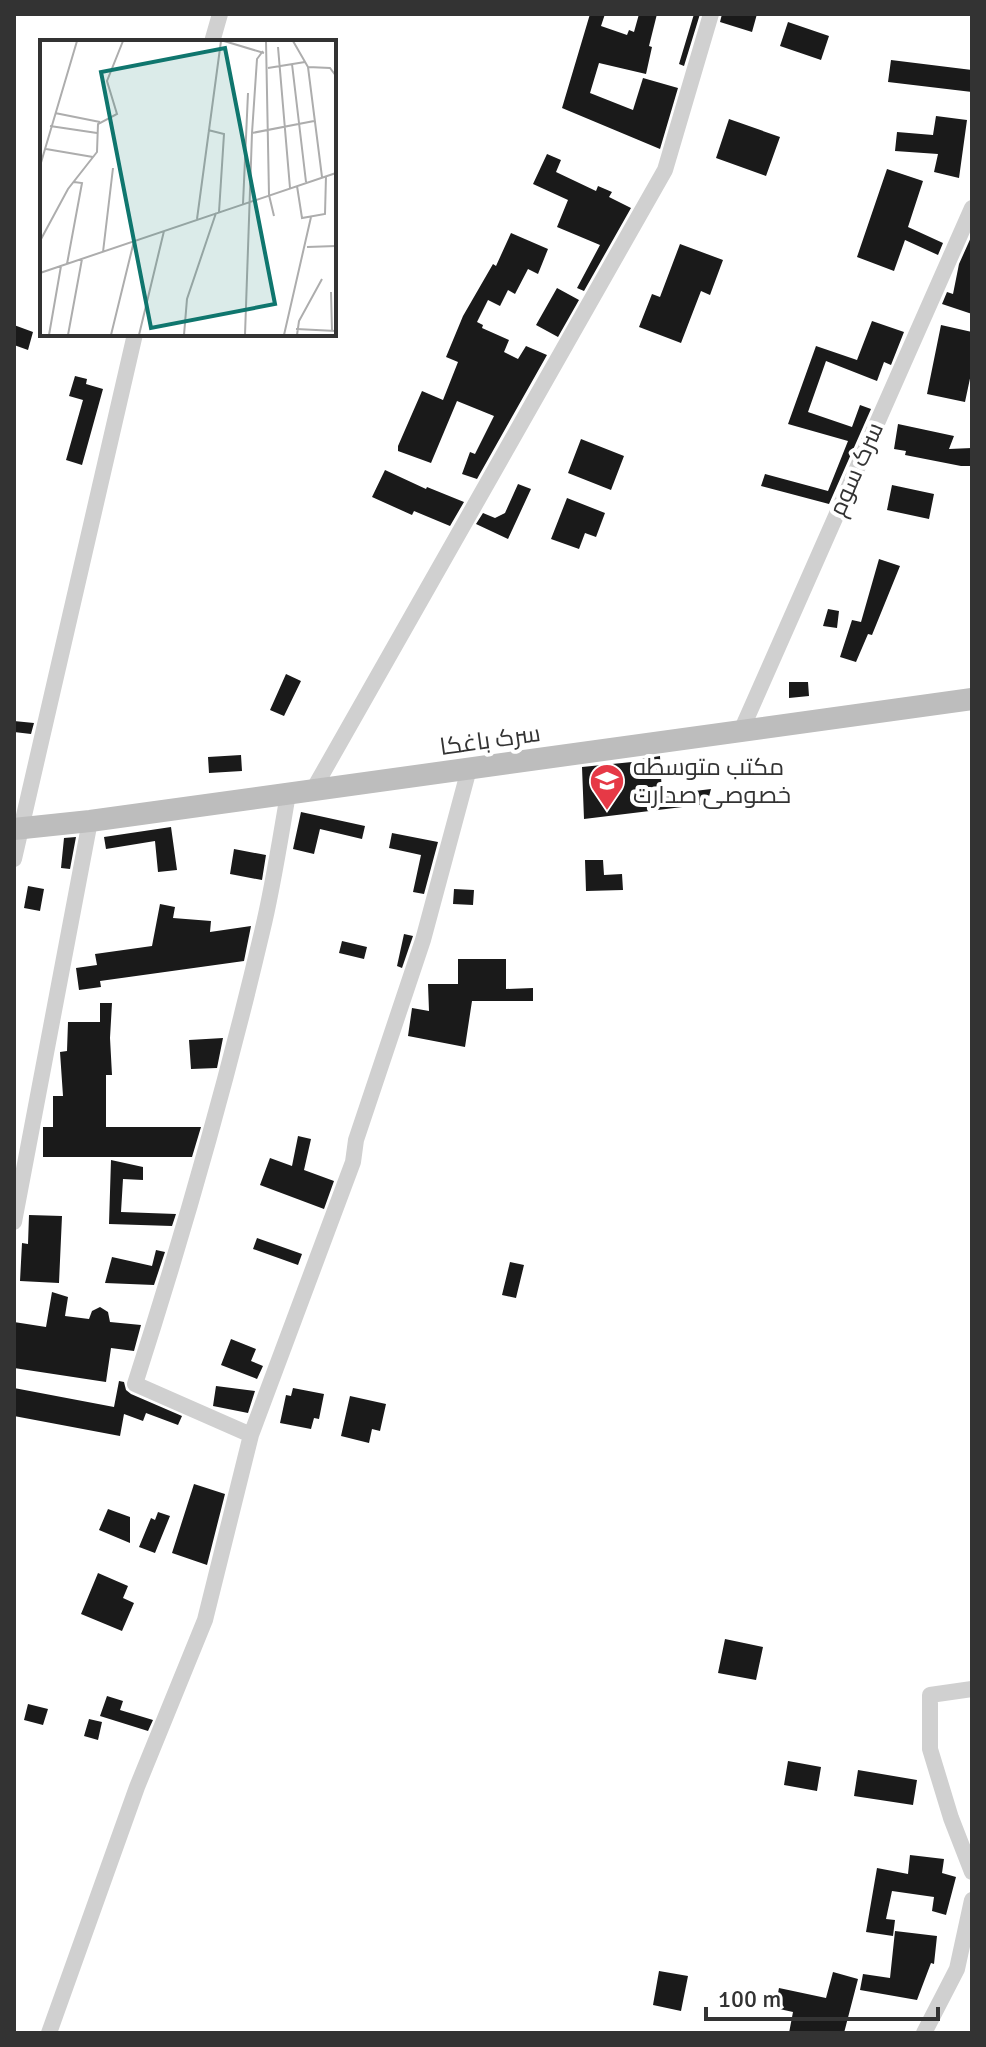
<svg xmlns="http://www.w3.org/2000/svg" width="986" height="2047" viewBox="0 0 986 2047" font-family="Signika,Cairo,sans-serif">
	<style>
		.building { fill: #1a1a1a }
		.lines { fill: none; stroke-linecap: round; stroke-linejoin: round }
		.street { stroke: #d0d0d0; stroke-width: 16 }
		.secondary { stroke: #bdbdbd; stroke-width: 22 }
		.labels { text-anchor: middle; stroke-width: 8; stroke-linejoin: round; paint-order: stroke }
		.street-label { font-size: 24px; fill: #333; stroke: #fff }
		.poi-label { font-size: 24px; fill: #333; stroke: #fff; text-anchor: start }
		.inset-road { fill: none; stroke: #adadad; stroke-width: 2 }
		.view { fill: #0f766e; fill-opacity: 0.15; stroke: #0f766e; stroke-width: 4 }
		.inset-edge { fill: none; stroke: #333; stroke-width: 4 }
	</style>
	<rect width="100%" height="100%" fill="#fff"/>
	<path class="building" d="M590,14H605L601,26L627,35L629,30L634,32L639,14H657L649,46L652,47L646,74L599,63L590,93L633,110L643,78L678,88L660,149L562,108Z
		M694,14H700L684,66L679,64Z
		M722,14H757L752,32L720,22Z
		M788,22L829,36L821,60L780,46Z
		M891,60L972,70V92L888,82Z
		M936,116L967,120L959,178L934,172L938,154L895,151L897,132L933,135Z
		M729,119L780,137L766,176L716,158Z
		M547,154L561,160L556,172L596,191L598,186L612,192L609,197L631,208L584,291L577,288L600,245L557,227L568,200L533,184Z
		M887,169L923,181L908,227L943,243L938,255L905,240L894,271L857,257Z
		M511,233L548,249L538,274L528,269L515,294L508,290L500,306L488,300L477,322L483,325L482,328L509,340L504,352L518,359L526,346L547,355L477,479L462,474L470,452L475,454L494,416L457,401L431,463L398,451V446L422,391L443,400L458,362L446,357L463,316L493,264L496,266Z
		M972,235V314L942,304L947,292L953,294L959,264Z
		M680,244L723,260L710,295L701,291L681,343L639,327L652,294L660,297Z
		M557,288L579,300L558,337L536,325Z
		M872,321L904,332L891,365L884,362L877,381L826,361L808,412L852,427L860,405L871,409L829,504L761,486L765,474L828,491L848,441L788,424L816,346L857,360Z
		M14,325L33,332L28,350L14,345Z
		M941,325L972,332V369L965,402L927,394Z
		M75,376L87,379L86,384L103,389L82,465L66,460L83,400L69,396Z
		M898,424L954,436L949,449L972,448V466H961L905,455L906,451L894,449Z
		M581,439L624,456L611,490L568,473Z
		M385,470L426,489L427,487L464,502L450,526L414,511L412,515L372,497Z
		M518,484L531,489L508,539L476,524L483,513L495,518L505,513Z
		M892,485L934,494L929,519L887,510Z
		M567,498L605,513L596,537L585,533L579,549L551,539Z
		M879,559L900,566L872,635L868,634L856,662L840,657L852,620L861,622Z
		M828,609L839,611L837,628L823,626Z
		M286,674L301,681L284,716L270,710Z
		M789,682H808L809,696L789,698Z
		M14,721L34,723L31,734L14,732Z
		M241,755L242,771L209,773L208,757Z
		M660,756L662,795L711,789L707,804L584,819L582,767L642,761V759Z
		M301,812L365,826L362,839L320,829L314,854L293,849Z
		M171,827L177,870L158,872L155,841L106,849L104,837Z
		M392,833L438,842L424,894L413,892L421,855L389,848Z
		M76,837L70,869L61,868L64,838Z
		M234,849L266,855L262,880L230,874Z
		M585,860H603L604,875L622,874L623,890L586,891Z
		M28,886L44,889L40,911L24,908Z
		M454,889L474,890L473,905L453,904Z
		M160,904L175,907L173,918L211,921L210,932L251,926L244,961L100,981L101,987L79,990L76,968L97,965L95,954L152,946Z
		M404,934L413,936L402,968L397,966Z
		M342,941L367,947L364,959L339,953Z
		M458,959H506V989L533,988V1001H472L465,1047L408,1036L412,1008L429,1011L428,984H458Z
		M100,1003H112L110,1038L112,1075H106V1127H201L192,1157H43V1127H53V1096H63L60,1052L67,1051L68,1022H100Z
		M223,1038L217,1068L191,1069L189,1040Z
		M298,1136L311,1139L304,1170L334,1181L324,1209L260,1185L270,1158L292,1166Z
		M111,1160L143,1167V1180L123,1179L121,1212L176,1214L172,1226L109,1224Z
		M29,1215L62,1216L59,1283L20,1281L22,1243L28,1244Z
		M257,1238L302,1254L298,1265L253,1249Z
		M156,1250L165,1252L154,1285L105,1283L112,1257L152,1266Z
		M510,1262L524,1265L516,1298L502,1295Z
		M52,1292L68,1297L65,1316L89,1319L92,1311L100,1307L108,1312L110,1322L141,1325L134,1351L111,1348L106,1382L14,1368V1322L46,1327Z
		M231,1339L256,1349L251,1361L263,1366L257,1379L221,1365Z
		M119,1381L124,1382L126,1390L131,1394L182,1416L178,1425L146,1413L143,1421L124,1414L120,1436L14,1416V1388L114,1407Z
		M216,1386L255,1391L248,1413L213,1406Z
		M293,1388L324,1394L319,1419L314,1418L311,1429L280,1423L286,1395L291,1396Z
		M350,1396L386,1404L380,1431L372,1429L369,1443L341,1436Z
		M194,1484L225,1494L207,1565L172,1553Z
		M108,1509L130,1517V1543L99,1530Z
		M158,1512L170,1516L155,1553L139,1547L151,1518L155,1520Z
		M98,1573L128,1586L123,1598L134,1603L122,1631L81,1614Z
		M725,1639L763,1647L756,1680L718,1673Z
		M107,1696L123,1701L120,1710L153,1720L148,1731L100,1716Z
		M28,1704L48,1709L43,1725L24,1720Z
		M89,1719L102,1722L98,1740L84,1736Z
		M788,1761L821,1767L817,1791L784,1785Z
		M858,1770L917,1780L913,1805L854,1796Z
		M910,1855L944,1859L942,1873L956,1877L946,1915L932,1911L934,1897L892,1891L886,1919L895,1920L893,1936L866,1932L877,1868L908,1874Z
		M895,1931L937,1936L934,1964L931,1963L917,2000L860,1990L863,1974L890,1978Z
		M659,1971L688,1976L681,2011L653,2005Z
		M833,1972L858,1979L844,2033H789L793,2012L775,2008L779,1988L826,1998Z"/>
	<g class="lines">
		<path class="street" d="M212,42L220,14
			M741,731L972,208
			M313,790L665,170L711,14
			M14,859L135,334
			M14,1222L90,821
			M251,1435L135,1384C183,1235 226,1085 262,932C273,887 280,840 288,794
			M972,1689L930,1695V1749L951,1818L972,1872
			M49,2033L137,1787L205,1620L251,1435L353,1162L356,1140L423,940L469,769
			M924,2033L957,1969L972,1900"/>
		<path class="secondary" d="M14,829L90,821L972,699"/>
	</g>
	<defs>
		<symbol id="school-pin" viewBox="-11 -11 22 30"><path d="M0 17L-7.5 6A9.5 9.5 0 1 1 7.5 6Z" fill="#e63946" stroke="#fff"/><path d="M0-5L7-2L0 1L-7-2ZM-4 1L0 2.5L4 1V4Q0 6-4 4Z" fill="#fff"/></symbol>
	</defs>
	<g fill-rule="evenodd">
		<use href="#school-pin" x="587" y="761" width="40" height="54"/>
	</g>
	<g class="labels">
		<g class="street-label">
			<text transform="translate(856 469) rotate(-66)" y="8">سرک سوم</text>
			<text transform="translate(490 740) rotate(-8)" y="8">سرک باغکا</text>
		</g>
		<g class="poi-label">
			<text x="633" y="775">مکتب متوسطه<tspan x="633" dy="28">خصوصی صدارت</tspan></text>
		</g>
	</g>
	<g transform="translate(40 40)">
		<rect width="296" height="296" fill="#fff"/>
		<path class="inset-road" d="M184,1L224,13M226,1L229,155L234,176M253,1L268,27L282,137M238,7L250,148M252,24L266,142M268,27L290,28L296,36M228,28L265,22M15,73L60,82M10,86L57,93M168,90L184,94L179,172M212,93L274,81M6,109L53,117M0,126L37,1M257,146L262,178L285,174L286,136M203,164L208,53M157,179L181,1M0,201L28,149L57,112L58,84L77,74L67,41L83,1M267,207L296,206M63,212L73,128M27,224L42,143L34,142M0,233L296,133M291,252L292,291M256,289L296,291M9,295L21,226M28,295L42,219M71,295L94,201M99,295L124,191M144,295L147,259L176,173M205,295L212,93L217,19L223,11M244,295L271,177M257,295L259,281L282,239"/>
		<path class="view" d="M185,8L235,264L111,288L61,32Z"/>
		<rect width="296" height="296" class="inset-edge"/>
	</g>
	<rect width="986" height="2047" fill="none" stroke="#333333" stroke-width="32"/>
	<path d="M706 2007v12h232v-12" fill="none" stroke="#333333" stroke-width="4"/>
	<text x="718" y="2007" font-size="24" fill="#333333" stroke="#ffffff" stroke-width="6" paint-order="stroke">100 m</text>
</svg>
